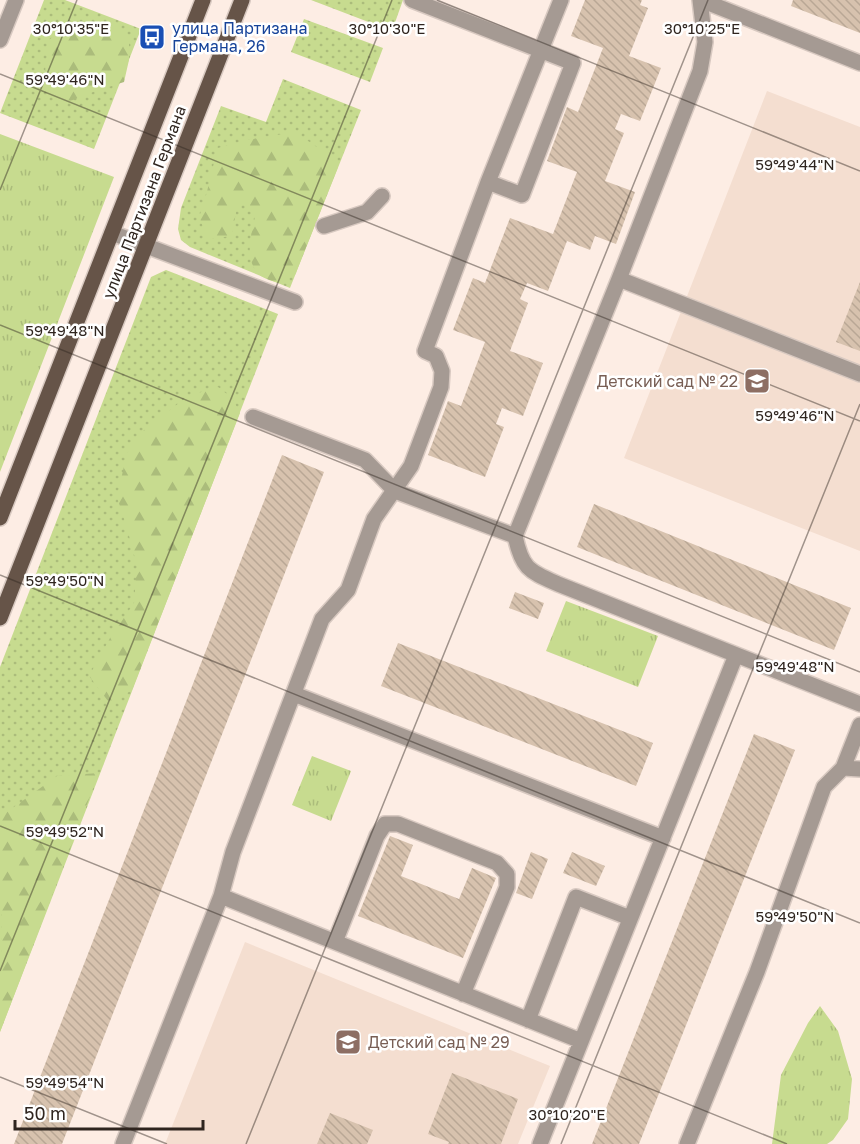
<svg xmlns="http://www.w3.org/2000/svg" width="860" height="1144" viewBox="0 0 860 1144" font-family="'Golos Text',sans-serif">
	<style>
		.education { fill: #f4ded0 }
		.grass { fill: url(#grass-dots) }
		.forest { fill: url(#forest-firs) }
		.park { fill: url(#park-tufts) }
		.building { fill: url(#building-back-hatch) }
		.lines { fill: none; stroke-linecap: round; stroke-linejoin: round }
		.minor-casing { stroke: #d8c9c1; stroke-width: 18 }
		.major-casing { stroke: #d8c9c1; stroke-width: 18 }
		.minor { stroke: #a59a93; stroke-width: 15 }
		.major { stroke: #665448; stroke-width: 15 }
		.ticks { fill: none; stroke: #2f251f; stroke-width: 1.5; stroke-opacity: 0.45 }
		.labels { text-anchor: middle; stroke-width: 5; stroke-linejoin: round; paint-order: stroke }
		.transit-label { font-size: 16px; fill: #164399; stroke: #fff; text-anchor: start }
		.street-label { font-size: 16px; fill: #2f251f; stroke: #fff }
		.education-label { font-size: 16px; fill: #785e54; stroke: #fff; text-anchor: end }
		.ticks-label { font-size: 15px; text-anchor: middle; fill: #2f251f; stroke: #fff; stroke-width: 5; stroke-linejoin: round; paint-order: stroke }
	</style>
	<defs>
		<pattern id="grass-dots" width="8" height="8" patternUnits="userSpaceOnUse" patternTransform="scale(1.5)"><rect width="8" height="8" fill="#c7db8f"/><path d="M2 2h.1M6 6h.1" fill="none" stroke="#abbc7b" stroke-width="1.8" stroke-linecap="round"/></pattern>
		<pattern id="forest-firs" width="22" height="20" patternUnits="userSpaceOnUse" patternTransform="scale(1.5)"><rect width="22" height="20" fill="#c7db8f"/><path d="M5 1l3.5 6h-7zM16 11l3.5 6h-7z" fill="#abbc7b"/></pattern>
		<pattern id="park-tufts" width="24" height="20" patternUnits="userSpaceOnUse" patternTransform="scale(1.5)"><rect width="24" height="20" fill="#c7db8f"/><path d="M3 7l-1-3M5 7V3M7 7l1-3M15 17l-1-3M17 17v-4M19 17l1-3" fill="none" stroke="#abbc7b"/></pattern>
		<pattern id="building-back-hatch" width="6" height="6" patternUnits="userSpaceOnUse" patternTransform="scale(1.5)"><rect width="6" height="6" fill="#d7c2ae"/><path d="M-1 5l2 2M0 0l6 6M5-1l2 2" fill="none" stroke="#b9a795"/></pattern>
	</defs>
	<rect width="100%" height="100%" fill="#fdede4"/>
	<path class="education" d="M767,91L860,127V551L624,458Z
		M245,942L550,1066L518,1144H165Z"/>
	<path class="grass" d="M44,0H65L141,29L94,149L0,113Z
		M311,0H403L392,31Z
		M304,19L383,48L370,82L291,52Z
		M283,79L361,110L290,288L190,247L181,240L178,229L181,208L221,106L266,122Z
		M166,270L278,314L0,1032V667L151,277Z"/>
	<path class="forest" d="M84,22L113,26L129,39V60L124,82L87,94L59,106L44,79L49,40L67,24Z
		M295,132L324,152L338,167L295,275L278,283C273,281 265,279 261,276C242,261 252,232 256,212L241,196L236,212L232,236L208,239L199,217C208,194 211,171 218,148L247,140Z
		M218,387L232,398L240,413L132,690L116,700L108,701L89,676L109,640L134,603L137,566L127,528L117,497L127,453L144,430L188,396Z
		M99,773L0,1032L2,907L0,904V817L57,776Z"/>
	<path class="park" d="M0,134L114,177L0,472Z
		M566,601L658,636L638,687L546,651Z
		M312,756L351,771L331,821L292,805Z
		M820,1006L838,1031L852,1079L848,1119L833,1140L827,1144H772L781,1075L808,1023Z"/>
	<path class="building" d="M585,0H642L640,5L648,8L629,56L661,68L640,121L621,114L615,129L624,133L605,181L635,192L616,244L595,236L590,250L567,241L548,291L527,283L520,299L528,303L510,351L543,363L523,416L502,408L496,424L504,427L485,477L428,455L448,401L461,406L485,342L453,330L473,278L485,283L510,218L553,234L577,172L547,161L567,107L578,112L603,48L571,36Z
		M793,0H860V33L791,6Z
		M860,282V351L836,342Z
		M282,455L324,472L246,673L62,1144H14Z
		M594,504L851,608L834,650L577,547Z
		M515,592L544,603L538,619L509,608Z
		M398,643L653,743L636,786L381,686Z
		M754,734L795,750L639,1144H592Z
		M390,836L413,845L401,876L459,899L472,868L496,878L463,958L358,916Z
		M531,852L548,859L532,899L516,893Z
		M572,852L605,866L596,886L563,873Z
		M452,1073L518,1099L501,1144H448L449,1142L428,1134Z
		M330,1113L373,1130L367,1144H317Z"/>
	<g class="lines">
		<defs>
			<path id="minor" d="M412,0L573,63L522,195L488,182
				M700,0L705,42L700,71L619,279L515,536C522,569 529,571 558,584L860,704
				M701,0L860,63
				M0,40L16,0
				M324,226L367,212L382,196
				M112,233L295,302
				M619,279L860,374
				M253,417L365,460L395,491L515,536
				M294,694L663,838
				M843,768L860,725
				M221,896L581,1041
				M335,942L377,836L385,824H398L497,863L507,874V887L463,994
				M528,1020L576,897L630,918
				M123,1144L221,896L233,852L322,619L348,590L374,519L411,466L441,387L442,371L436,356L425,351L488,182L561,0
				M540,1144L736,655
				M687,1144L757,972L824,787L843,768L860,769"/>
			<path id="major" d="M0,518L203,0
				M0,618L242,0"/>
		</defs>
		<use href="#minor" class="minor-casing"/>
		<use href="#major" class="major-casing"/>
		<use href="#minor" class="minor"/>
		<use href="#major" class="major"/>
	</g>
	<path class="ticks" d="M437,0L860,171M0,74L860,421M0,190L77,0M0,325L860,672M0,575L860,923M0,826L787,1144M0,971L392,0M0,1077L167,1144M246,1144L708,0M561,1144L860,404"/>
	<defs>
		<symbol id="bus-square" viewBox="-11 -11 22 22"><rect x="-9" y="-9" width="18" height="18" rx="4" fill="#1a4fb4" stroke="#fff"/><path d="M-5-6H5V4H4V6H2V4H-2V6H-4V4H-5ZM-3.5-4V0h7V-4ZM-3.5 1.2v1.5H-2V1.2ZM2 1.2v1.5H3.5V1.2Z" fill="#fff"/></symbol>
		<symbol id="school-square" viewBox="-11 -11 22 22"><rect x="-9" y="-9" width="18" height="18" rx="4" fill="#8d6e63" stroke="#fff"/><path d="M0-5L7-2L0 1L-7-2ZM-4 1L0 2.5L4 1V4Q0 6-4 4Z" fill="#fff"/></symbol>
	</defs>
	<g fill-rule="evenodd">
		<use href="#bus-square" x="137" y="22" width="30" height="30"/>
		<use href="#school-square" x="742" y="366" width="30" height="30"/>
		<use href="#school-square" x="333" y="1027" width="30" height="30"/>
	</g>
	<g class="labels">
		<g class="transit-label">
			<text x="172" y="34">улица Партизана<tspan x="172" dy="18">Германа, 26</tspan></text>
		</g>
		<g class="street-label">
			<text transform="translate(144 202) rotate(-69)" y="6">улица Партизана Германа</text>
		</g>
		<g class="education-label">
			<text x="738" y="387">Детский сад № 22</text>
			<text x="368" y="1048" text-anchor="start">Детский сад № 29</text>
		</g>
	</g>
	<g class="ticks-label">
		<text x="387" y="34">30°10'30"E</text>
		<text x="71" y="34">30°10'35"E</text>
		<text x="702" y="34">30°10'25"E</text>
		<text x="65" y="85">59°49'46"N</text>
		<text x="795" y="170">59°49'44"N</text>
		<text x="65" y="336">59°49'48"N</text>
		<text x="795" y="421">59°49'46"N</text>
		<text x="65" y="586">59°49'50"N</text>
		<text x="795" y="672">59°49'48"N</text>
		<text x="65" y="837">59°49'52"N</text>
		<text x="795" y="922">59°49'50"N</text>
		<text x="65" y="1088">59°49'54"N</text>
		<text x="567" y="1120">30°10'20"E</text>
	</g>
	<path d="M15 1120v9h188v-9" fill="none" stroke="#2f251f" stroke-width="3"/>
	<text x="24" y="1120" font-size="18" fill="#2f251f" stroke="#ffffff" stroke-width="4.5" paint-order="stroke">50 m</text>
</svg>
